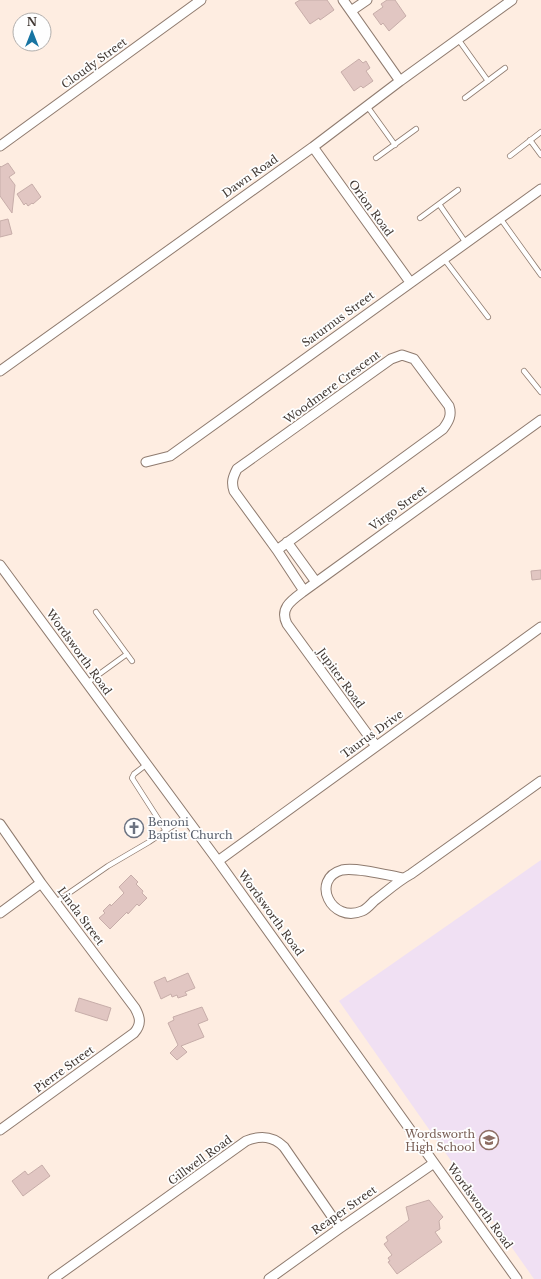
<svg xmlns="http://www.w3.org/2000/svg" width="541" height="1279" viewBox="0 0 541 1279" font-family="'Libre Baskerville',serif">
	<style>
		.education { fill: #f0e0f3 }
		.building { fill: #e1c6c2; stroke: #c7ada9 }
		.lines { fill: none; stroke-linecap: round; stroke-linejoin: round }
		.lane-casing { stroke: #8f7b6f; stroke-width: 6 }
		.street-casing { stroke: #8f7b6f; stroke-width: 11 }
		.lane { stroke: #fff; stroke-width: 4.5 }
		.street { stroke: #fff; stroke-width: 9 }
		.labels { text-anchor: middle; stroke-width: 3.5; stroke-linejoin: round; paint-order: stroke }
		.street-label { font-size: 11px; fill: #413833; stroke: #fefefe }
		.worship-label { font-size: 11px; fill: #5b616d; stroke: #fefefe; text-anchor: start }
		.education-label { font-size: 11px; fill: #785e54; stroke: #fefefe; text-anchor: end }
	</style>
	<rect width="100%" height="100%" fill="#feede1"/>
	<path class="education" d="M541,860V1279H534L339,1001Z"/>
	<path class="building" d="M300,0H327L334,10L320,20L319,18L310,24L295,3Z
		M387,0H395L406,16L389,31L383,23L381,25L373,14L383,7L381,4Z
		M359,59L363,63L366,61L370,68L366,71L373,81L363,88L361,86L354,91L341,72Z
		M8,163L15,173L9,177L15,185L12,213L0,196V166L1,167Z
		M32,184L41,197L33,204L32,203L28,206L26,203L24,205L17,194Z
		M8,219L12,234L0,237V221Z
		M541,570V579L532,580L531,571Z
		M131,875L138,882L136,884L143,891L142,893L147,898L139,906L137,904L128,914L127,912L110,929L99,918L105,913L103,911L110,904L111,906L124,893L119,887Z
		M188,973L195,988L185,992L187,995L178,998L177,995L172,997L171,994L161,999L154,982L165,977L167,982Z
		M79,998L111,1008L107,1021L75,1011Z
		M202,1007L208,1020L198,1024L204,1037L181,1046L187,1052L177,1060L170,1053L178,1045L168,1023L174,1020L173,1017Z
		M42,1165L50,1176L23,1196L12,1181L25,1171L28,1175Z
		M429,1200L443,1217L439,1221L440,1229L435,1232L442,1242L397,1274L388,1262L390,1261L388,1258L392,1255L384,1244L388,1241L386,1237L409,1220L406,1207Z"/>
	<g class="lines">
		<defs>
			<path id="lane" d="M458,39L488,81
				M465,98L505,68
				M367,106L395,145
				M530,140L541,155
				M510,156L541,132
				M376,158L416,129
				M439,204L466,243
				M420,218L458,190
				M500,218L541,275
				M444,259L488,317
				M524,371L541,392
				M96,612L132,661
				M87,683L127,654
				M147,764L134,774L132,778L166,831
				M56,902L108,866L149,842L186,817"/>
			<path id="street" d="M343,0L400,81
				M351,11L367,0
				M0,146L201,0
				M313,147L410,282
				M0,371L313,147L400,81L512,0
				M146,462L170,456L541,189
				M287,542L316,582
				M277,550L443,429C449,421 452,415 449,406L414,359L402,355L391,359L237,469C233,477 231,482 234,491L277,550L304,591
				M0,565L218,861L517,1279
				M376,746L287,624C279,608 292,600 304,591L541,420
				M0,824L41,883L135,1008C140,1017 142,1024 134,1033L0,1130
				M218,861L541,627
				M403,878C387,875 356,867 342,870C310,879 331,924 362,911C367,909 371,904 374,901C386,892 398,881 411,874L541,781
				M0,913L41,883
				M53,1279L246,1141C261,1135 273,1136 284,1147L340,1228
				M269,1279L340,1228L434,1163"/>
		</defs>
		<use href="#lane" class="lane-casing"/>
		<use href="#street" class="street-casing"/>
		<use href="#lane" class="lane"/>
		<use href="#street" class="street"/>
	</g>
	<defs>
		<symbol id="church-ring" viewBox="-11 -11 22 22"><circle r="9.5" fill="#fefefe" stroke="#6b7280" stroke-width="1.5"/><path d="M-1.2-6h2.4v3.5h3.3v2.4h-3.3V6h-2.4V-.1h-3.3v-2.4h3.3Z" fill="#6b7280"/></symbol>
		<symbol id="school-ring" viewBox="-11 -11 22 22"><circle r="9.5" fill="#fefefe" stroke="#8d6e63" stroke-width="1.5"/><path d="M0-5L7-2L0 1L-7-2ZM-4 1L0 2.5L4 1V4Q0 6-4 4Z" fill="#8d6e63"/></symbol>
	</defs>
	<g fill-rule="evenodd">
		<use href="#church-ring" x="123" y="817" width="22" height="22"/>
		<use href="#school-ring" x="478" y="1129" width="22" height="22"/>
	</g>
	<g class="labels">
		<g class="street-label">
			<text transform="translate(94 63) rotate(-36)" y="4">Cloudy Street</text>
			<text transform="translate(250 176) rotate(-35)" y="4">Dawn Road</text>
			<text transform="translate(371 208) rotate(54)" y="4">Orion Road</text>
			<text transform="translate(338 319) rotate(-36)" y="4">Saturnus Street</text>
			<text transform="translate(332 387) rotate(-36)" y="4">Woodmere Crescent</text>
			<text transform="translate(398 508) rotate(-36)" y="4">Virgo Street</text>
			<text transform="translate(79 652) rotate(54)" y="4">Wordsworth Road</text>
			<text transform="translate(341 678) rotate(54)" y="4">Jupiter Road</text>
			<text transform="translate(372 734) rotate(-36)" y="4">Taurus Drive</text>
			<text transform="translate(271 913) rotate(54)" y="4">Wordsworth Road</text>
			<text transform="translate(81 916) rotate(53)" y="4">Linda Street</text>
			<text transform="translate(64 1069) rotate(-36)" y="4">Pierre Street</text>
			<text transform="translate(200 1160) rotate(-36)" y="4">Gillwell Road</text>
			<text transform="translate(480 1206) rotate(54)" y="4">Wordsworth Road</text>
			<text transform="translate(344 1210) rotate(-35)" y="4">Reaper Street</text>
		</g>
		<g class="worship-label">
			<text x="148" y="826">Benoni<tspan x="148" dy="13">Baptist Church</tspan></text>
		</g>
		<g class="education-label">
			<text x="475" y="1138">Wordsworth<tspan x="475" dy="13">High School</tspan></text>
		</g>
	</g>
	<g transform="translate(32 32)"><circle r="19" fill="#fefefe" stroke="#b2afad"/>
	<path d="M0-3L7 15L0 10L-7 15Z" fill="#1774a2"/>
	<text y="-6" font-size="11" font-weight="bold" text-anchor="middle" fill="#413833">N</text>
	</g>
</svg>
